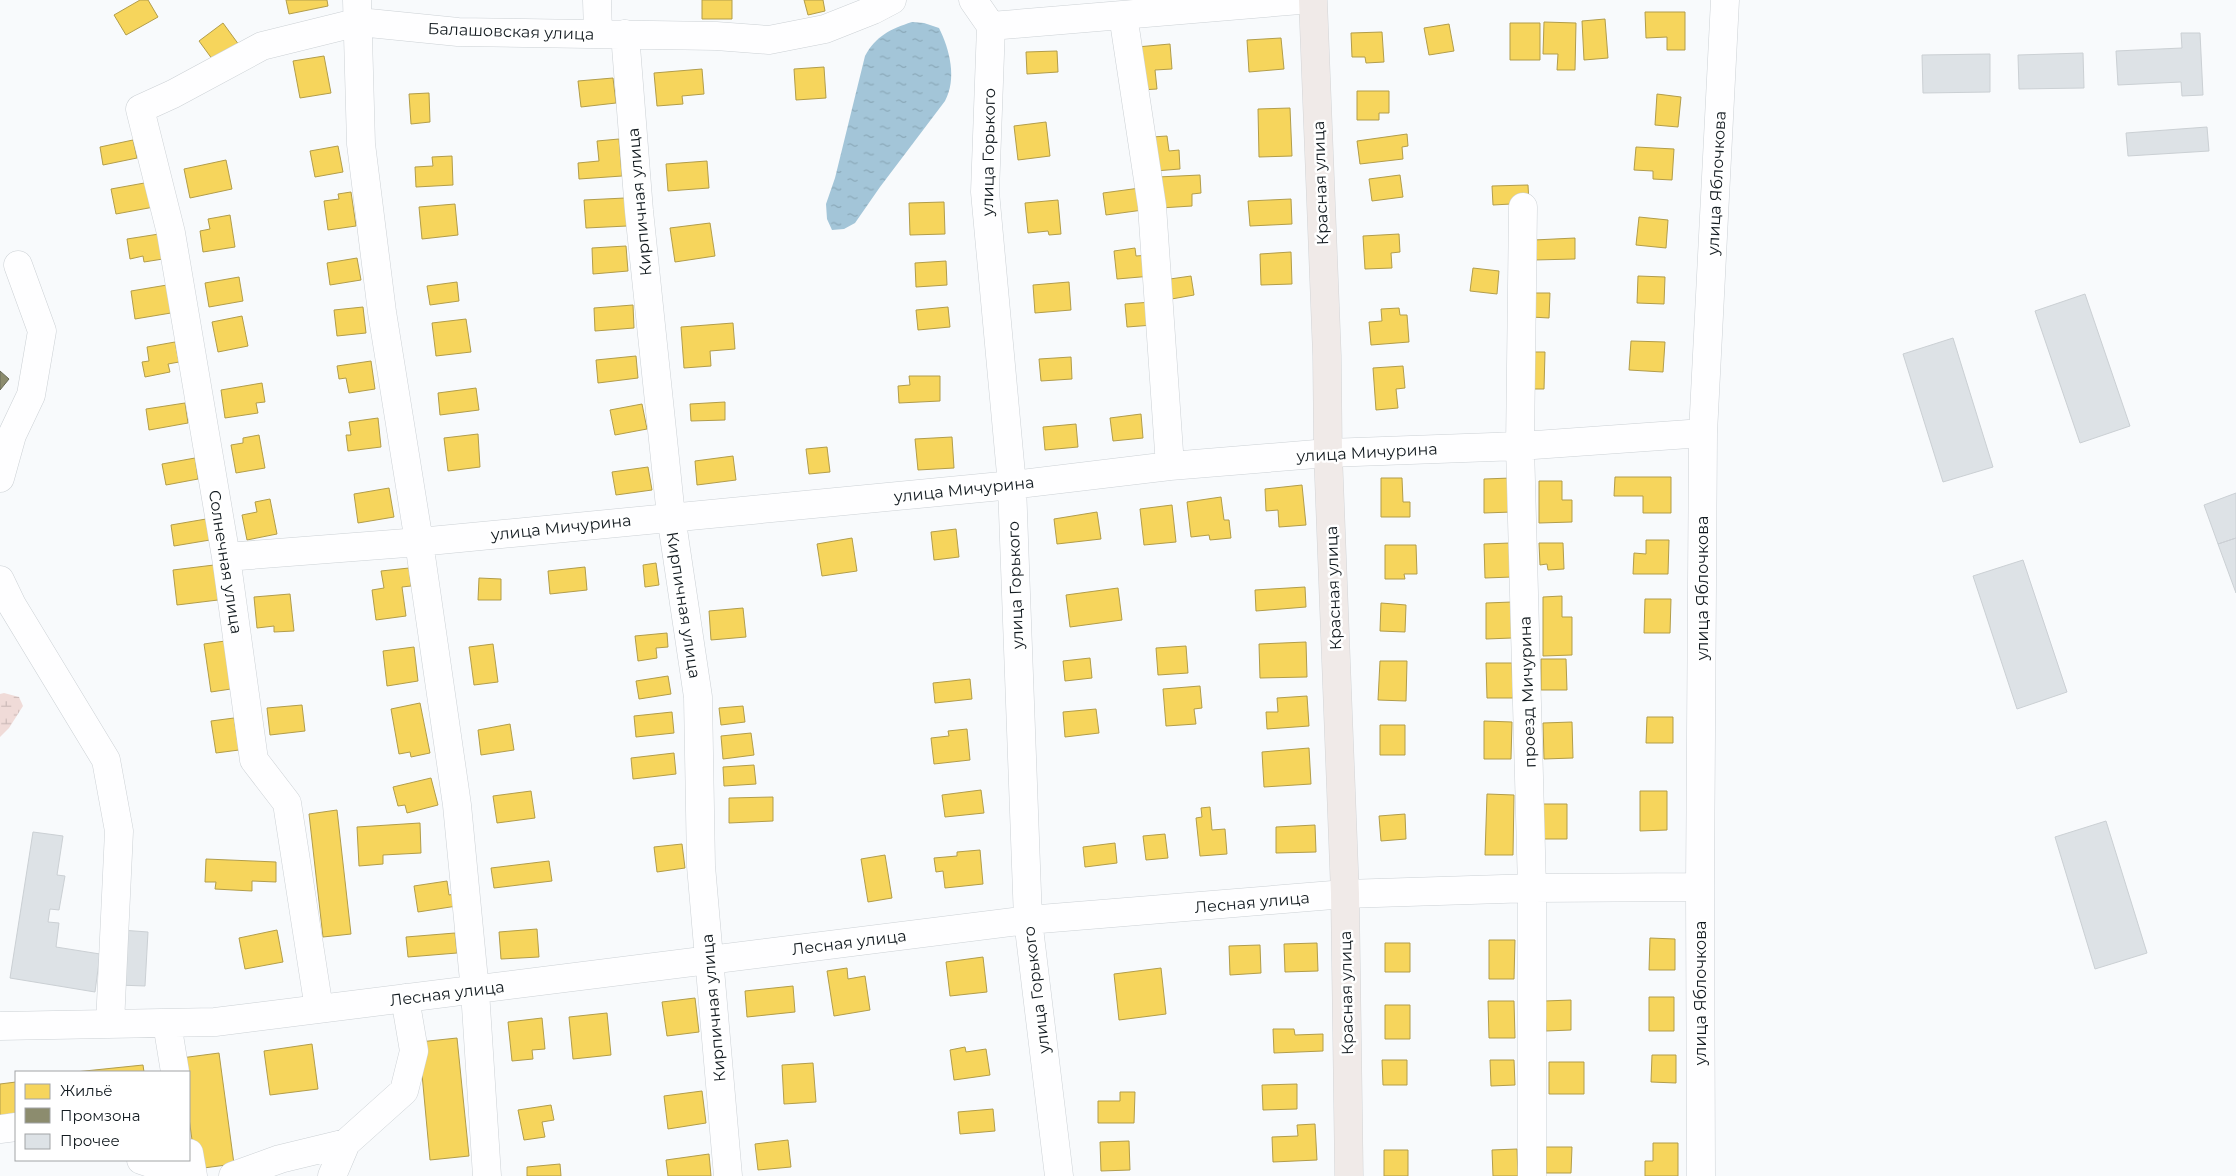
<svg xmlns="http://www.w3.org/2000/svg" width="2236" height="1176" viewBox="0 0 2236 1176" font-family="Montserrat,sans-serif">
	<style>
		.wetland { fill: url(#wetland-marsh) }
		.water { fill: url(#water-ripples) }
		.homes { fill: #f6d55c; stroke: #b29d4a }
		.industry { fill: #8c8c6e; stroke: #686a57 }
		.building { fill: #dde2e6; stroke: #cbd0d4 }
		.lines { fill: none; stroke-linecap: round; stroke-linejoin: round }
		.minor-casing { stroke: #ccd1d5; stroke-width: 29 }
		.major-casing { stroke: #d2d4d6; stroke-width: 29 }
		.minor { stroke: #fefeff; stroke-width: 28 }
		.major { stroke: #f0eae8; stroke-width: 28 }
		.labels { text-anchor: middle; stroke-width: 5; stroke-linejoin: round; paint-order: stroke }
		.street-label { font-size: 16px; fill: #131b20; stroke: #fff }
	</style>
	<defs>
		<pattern id="wetland-marsh" width="20" height="14" patternUnits="userSpaceOnUse" patternTransform="scale(1.25)"><rect width="20" height="14" fill="#f0dbd8"/><path d="M1 5h8M5 5V1M11 12h8M15 12V8" fill="none" stroke="#cdbbb9"/></pattern>
		<pattern id="water-ripples" width="26" height="14" patternUnits="userSpaceOnUse" patternTransform="scale(1.25)"><rect width="26" height="14" fill="#a3c5d8"/><path d="M2 4q2-2 4 0t4 0M15 11q2-2 4 0t4 0" fill="none" stroke="#8ba9b9"/></pattern>
	</defs>
	<rect width="100%" height="100%" fill="#f8fafc"/>
	<path class="wetland" d="M4,693L19,697L23,706L9,728L0,737V694Z"/>
	<path class="water" d="M912,22L924,23L939,28C950,50 957,79 945,101L880,187L855,223L844,229L832,230L827,219L826,204L835,178L865,56C876,36 890,29 912,22Z"/>
	<path class="homes" d="M140,0H148L158,17L126,35L114,15Z
		M286,0H327L328,6L289,14Z
		M702,0H732V19H702Z
		M804,0H823L825,11L808,15Z
		M1645,12H1685V50H1667V37L1646,38Z
		M1605,19L1608,58L1584,60L1582,21Z
		M1544,22L1576,23L1575,70H1557L1558,54H1543Z
		M223,23L242,49L218,67L199,41Z
		M1510,23H1540V60H1510Z
		M1449,24L1454,51L1429,55L1424,28Z
		M1382,32L1384,62L1366,63L1365,57H1352L1351,33Z
		M1281,38L1284,69L1249,72L1247,40Z
		M1170,44L1172,69L1155,70L1157,89L1141,90L1137,47Z
		M1057,51L1058,72L1027,74L1026,52Z
		M324,56L331,93L300,98L293,61Z
		M824,67L826,98L796,100L794,69Z
		M702,69L704,94L682,96L683,104L657,106L654,73Z
		M613,78L616,103L581,107L578,81Z
		M1357,91H1389V113H1379V120H1357Z
		M429,93L430,122L411,124L409,94Z
		M1657,94L1681,97L1678,127L1655,125Z
		M1290,108L1292,156L1259,157L1258,109Z
		M1046,122L1050,156L1018,160L1014,126Z
		M1407,134L1408,146L1402,147L1403,159L1360,164L1357,141Z
		M1167,136L1169,151L1179,150L1180,169L1155,171L1152,137Z
		M619,139L622,176L579,179L578,163L599,161L597,141Z
		M133,140L137,158L103,165L100,147Z
		M338,146L343,172L315,177L310,151Z
		M1636,147L1674,149L1672,180L1653,179V171L1634,170Z
		M452,156L453,185L416,187L415,167L433,166L432,157Z
		M226,160L232,189L190,198L184,169Z
		M707,161L709,188L668,191L666,164Z
		M1200,175L1201,193L1192,194V206L1160,208L1158,177Z
		M1400,175L1403,197L1372,201L1369,179Z
		M150,182L154,207L116,214L111,189Z
		M1528,185L1529,203L1493,205L1492,186Z
		M1140,188L1143,210L1106,215L1103,193Z
		M351,192L356,226L328,230L324,201L339,199L338,194Z
		M625,198L627,226L586,228L584,200Z
		M1291,199L1292,224L1250,226L1248,201Z
		M1058,200L1061,234L1049,235L1048,231L1028,233L1025,203Z
		M944,202L945,234L910,235L909,203Z
		M455,204L458,235L422,239L419,207Z
		M230,215L235,247L203,252L200,231L210,229L208,219Z
		M1639,217L1668,220L1666,248L1636,245Z
		M710,223L715,256L675,262L670,228Z
		M159,234L163,259L144,262L143,256L130,259L127,239Z
		M1399,234L1400,252L1391,253L1392,268L1365,269L1363,236Z
		M1575,238V259L1534,260V240Z
		M626,246L628,271L593,274L592,248Z
		M1135,248L1136,256L1150,255L1152,276L1117,279L1114,251Z
		M1291,252L1292,284L1261,285L1260,254Z
		M357,258L361,280L330,285L327,263Z
		M946,261L947,285L916,287L915,263Z
		M1473,268L1499,271L1497,294L1470,291Z
		M1191,276L1194,295L1166,300L1163,280Z
		M1638,276L1665,277L1664,304L1637,303Z
		M239,277L243,301L209,307L205,283Z
		M457,282L459,301L430,305L427,286Z
		M1069,282L1071,310L1035,313L1033,285Z
		M167,285L171,313L135,319L131,291Z
		M1532,293H1550L1549,318L1531,317Z
		M1152,302L1153,325L1127,327L1125,304Z
		M633,305L634,328L595,331L594,308Z
		M363,307L366,333L337,336L334,310Z
		M948,307L950,327L918,330L916,310Z
		M1399,308L1400,315H1407L1409,342L1371,345L1369,322L1382,321L1381,309Z
		M242,316L248,346L218,352L212,322Z
		M466,319L471,352L436,356L432,323Z
		M733,323L735,349L710,351L711,366L684,368L681,327Z
		M1631,341L1665,342L1663,372L1629,370Z
		M175,342L179,362L168,364L170,372L145,377L142,362L149,361L147,347Z
		M1527,352H1545L1544,389H1527Z
		M636,356L638,378L598,383L596,360Z
		M1071,357L1072,379L1041,381L1039,359Z
		M371,361L375,389L349,393L346,378L339,379L337,366Z
		M1403,366L1405,388L1396,389L1398,408L1376,410L1373,368Z
		M909,376H940V401L899,403L898,386L910,385Z
		M262,383L265,402L256,403L258,413L225,418L221,390Z
		M476,388L479,410L440,415L438,393Z
		M725,402V420L691,421L690,404Z
		M185,403L188,423L149,430L146,409Z
		M642,404L647,429L615,435L610,410Z
		M1141,414L1143,438L1113,441L1110,418Z
		M378,418L381,447L348,451L346,435H351L349,422Z
		M1076,424L1078,447L1045,450L1043,427Z
		M478,434L480,467L448,471L444,438Z
		M259,435L265,468L236,473L231,445L243,443V438Z
		M952,437L954,468L918,470L915,439Z
		M827,447L830,472L809,474L806,449Z
		M733,456L736,480L697,485L695,461Z
		M195,458L198,479L166,485L162,464Z
		M648,467L652,490L616,495L612,472Z
		M1615,477H1671V513H1643V496H1614Z
		M1381,478H1402L1403,502H1410V517H1381Z
		M1511,478L1512,512L1484,513V479Z
		M1539,481H1562V500H1572V522L1539,523Z
		M1302,485L1306,525L1279,527L1278,510L1266,511L1265,489Z
		M389,488L394,517L358,523L354,494Z
		M1221,497L1224,520H1229L1231,538L1210,540L1209,535L1191,537L1187,502Z
		M270,499L277,534L247,540L242,515L257,512L255,502Z
		M1172,505L1176,542L1144,545L1140,509Z
		M1097,512L1101,539L1057,544L1054,519Z
		M206,519L210,540L174,546L171,525Z
		M956,529L959,557L934,560L931,532Z
		M852,538L857,571L822,576L817,544Z
		M1646,540H1669L1668,574H1633L1634,553L1646,554Z
		M1510,543L1512,577L1485,578L1484,544Z
		M1539,543H1563L1564,569L1548,570L1547,564L1540,565Z
		M1385,545H1416L1417,574H1404L1405,579H1385Z
		M656,563L659,585L645,587L643,565Z
		M214,565L218,600L177,605L173,570Z
		M585,567L587,590L550,594L548,571Z
		M409,568L411,586L402,587L406,616L376,620L372,590L384,588L381,571Z
		M479,578L501,579V600H478Z
		M1305,587L1306,607L1256,611L1255,590Z
		M1118,588L1122,620L1070,627L1066,595Z
		M290,594L294,631L274,632V626L257,628L254,597Z
		M1562,596V617H1572V655L1543,656V597Z
		M1645,599H1671L1670,633H1644Z
		M1512,602V638L1486,639V603Z
		M1381,603L1406,605L1405,632L1380,631Z
		M743,608L746,637L711,640L709,611Z
		M667,633L668,647L656,648L657,658L638,661L635,636Z
		M225,641L231,689L211,692L204,644Z
		M1306,642L1307,677L1260,678L1259,644Z
		M493,644L498,682L474,685L469,647Z
		M1186,646L1188,673L1158,675L1156,648Z
		M414,647L418,681L387,686L383,651Z
		M1090,658L1092,678L1065,681L1063,661Z
		M1541,659H1566L1567,690H1541Z
		M1380,661H1407L1406,701L1378,700Z
		M1486,663H1512L1513,698H1487Z
		M668,676L671,694L639,699L636,681Z
		M970,679L972,699L935,703L933,683Z
		M1200,686L1202,708L1194,709L1196,724L1166,726L1163,689Z
		M1307,696L1309,726L1267,729L1266,712H1278L1277,698Z
		M420,703L430,753L411,757L410,752L399,754L391,709Z
		M302,705L305,731L270,735L267,708Z
		M743,706L745,722L721,725L719,708Z
		M1096,709L1099,733L1065,737L1063,712Z
		M672,712L674,733L636,737L634,716Z
		M1647,717H1673V743H1646Z
		M234,718L239,750L216,753L211,721Z
		M1484,721L1512,722L1511,759H1484Z
		M1572,722L1573,758L1544,759L1543,723Z
		M510,724L514,750L481,755L478,730Z
		M1380,725H1405V755H1380Z
		M967,729L970,760L934,764L931,738L949,736L948,731Z
		M751,733L754,755L723,759L721,736Z
		M1309,748L1311,784L1264,787L1262,752Z
		M674,753L676,774L633,779L631,758Z
		M754,765L756,784L724,786L723,767Z
		M431,778L438,805L407,813L405,805L398,806L393,787Z
		M981,790L984,813L945,817L942,795Z
		M531,791L535,818L497,823L493,796Z
		M1640,791H1667V830L1640,831Z
		M1487,794L1514,795L1513,855H1485Z
		M773,797V821L729,823V798Z
		M1542,804H1567V839H1542Z
		M1210,807L1212,830L1225,829L1227,854L1200,856L1196,818L1202,817L1201,808Z
		M337,810L351,934L323,937L309,814Z
		M1405,814L1406,839L1381,841L1379,816Z
		M420,823L421,853L383,855V864L359,866L357,827Z
		M1315,825L1316,852L1276,853V827Z
		M1165,834L1168,858L1146,860L1143,836Z
		M1115,843L1117,863L1085,867L1083,847Z
		M682,844L685,868L657,872L654,847Z
		M980,850L983,884L945,888L943,871L936,872L934,858L957,856V852Z
		M885,855L892,898L868,902L861,859Z
		M206,859L276,862V882L252,881V891L215,889L216,882H205Z
		M549,861L552,881L494,888L491,868Z
		M447,881L449,895L455,894L457,906L418,912L414,886Z
		M537,929L539,957L501,959L499,932Z
		M277,930L283,962L245,969L239,938Z
		M455,933L457,953L408,957L406,937Z
		M1650,938L1675,939V970H1649Z
		M1489,940H1515L1514,979H1489Z
		M1317,943L1318,971L1285,972L1284,944Z
		M1385,943H1410V972H1385Z
		M1260,945L1261,973L1230,975L1229,946Z
		M983,957L987,992L950,996L946,962Z
		M847,968L848,979L865,976L870,1010L834,1016L827,971Z
		M1161,968L1166,1014L1119,1020L1114,974Z
		M793,986L795,1012L747,1017L745,991Z
		M1649,997H1674V1031H1649Z
		M695,998L699,1032L667,1036L662,1002Z
		M1571,1000V1030L1546,1031L1545,1001Z
		M1488,1001H1514L1515,1038H1489Z
		M1385,1005H1410V1039H1385Z
		M607,1013L611,1055L573,1059L569,1017Z
		M542,1018L545,1049L532,1050L533,1059L512,1061L508,1022Z
		M1273,1029H1294L1295,1035L1323,1034V1051L1274,1053Z
		M457,1038L469,1156L430,1160L419,1042Z
		M312,1044L318,1089L270,1095L264,1051Z
		M965,1047L966,1052L986,1049L990,1075L954,1080L950,1050Z
		M219,1053L234,1164L196,1169L189,1118V1072H183L181,1058Z
		M1652,1055H1676V1083L1651,1082Z
		M1382,1060H1407V1085H1383Z
		M1490,1060H1514L1515,1085L1491,1086Z
		M1549,1062H1584V1094H1549Z
		M813,1063L816,1102L784,1104L782,1065Z
		M143,1065L144,1072H75Z
		M16,1082V1118L0,1120V1084Z
		M1297,1084V1109L1263,1110L1262,1085Z
		M702,1091L706,1123L668,1129L664,1096Z
		M1120,1092H1135L1134,1123H1098V1101H1120Z
		M551,1105L554,1120L542,1122L545,1137L524,1140L518,1110Z
		M993,1109L995,1131L960,1134L958,1112Z
		M1315,1124L1317,1160L1273,1162L1272,1137L1298,1136L1297,1125Z
		M788,1140L791,1167L758,1170L755,1144Z
		M1129,1141L1130,1170L1101,1171L1100,1142Z
		M1653,1143H1678V1176H1645V1161H1653Z
		M1546,1147H1572L1571,1173H1546Z
		M1517,1149L1518,1176H1493L1492,1150Z
		M1384,1150H1408V1176H1384Z
		M709,1154L711,1176H668L666,1160Z
		M560,1164L561,1176H527V1167Z"/>
	<path class="industry" d="M0,371L9,379L0,390Z"/>
	<path class="building" d="M2181,33H2200L2203,95L2182,96L2181,82L2118,85L2116,51L2182,48Z
		M2083,53L2084,88L2019,89L2018,55Z
		M1990,54V92L1923,93L1922,55Z
		M2207,127L2209,151L2128,156L2126,133Z
		M2085,294L2130,426L2080,443L2035,311Z
		M1953,338L1993,467L1943,482L1903,354Z
		M2236,493V538L2218,544L2204,505Z
		M2236,538V593L2218,544Z
		M2023,560L2067,692L2017,709L1973,576Z
		M2106,821L2147,953L2095,969L2055,837Z
		M33,832L63,836L57,875L65,876L59,910L50,909L48,922L59,923L56,947L100,954L95,992L10,978Z
		M121,930L148,932L145,986L118,985Z"/>
	<g class="lines">
		<defs>
			<path id="minor" d="M357,0L361,144L382,312L419,542L457,805L475,991L487,1176
				M597,0L598,33
				M973,0L991,26L985,192L1012,485L1028,920L1059,1176
				M1123,15L1152,206L1170,466
				M991,26L1300,0
				M625,34L639,211L671,516L698,697L701,866L728,1176
				M1523,207L1520,446L1532,888V1176
				M0,478L12,435L31,395L42,331L18,265
				M226,557L419,542L1012,485L1170,466L1328,453L1520,446L1703,433
				M0,580L12,605L106,760L119,831L110,1024
				M319,1009L287,803L254,760L226,557L171,233L140,109L173,94L262,46L359,22L458,32L716,36L769,40L825,29L873,10L892,0
				M167,1023L175,1072
				M0,1026L215,1022L1028,920L1345,894L1532,888L1700,887
				M0,1129L16,1127
				M189,1153L193,1176
				M141,1160L159,1166L176,1176
				M233,1176L280,1159L346,1143L404,1091L414,1051L405,998
				M332,1176L346,1143
				M1701,1176L1700,887L1703,433L1725,0"/>
			<path id="major" d="M1313,0L1327,356L1328,453L1345,894L1349,1176"/>
		</defs>
		<use href="#minor" class="minor-casing"/>
		<use href="#major" class="major-casing"/>
		<use href="#minor" class="minor"/>
		<use href="#major" class="major"/>
	</g>
	<g class="labels">
		<g class="street-label">
			<text transform="translate(511 31) rotate(2)" y="6">Балашовская улица</text>
			<text transform="translate(988 152) rotate(-89)" y="6">улица Горького</text>
			<text transform="translate(1320 183) rotate(-92)" y="6">Красная улица</text>
			<text transform="translate(1716 183) rotate(-87)" y="6">улица Яблочкова</text>
			<text transform="translate(639 202) rotate(-95)" y="6">Кирпичная улица</text>
			<text transform="translate(1367 452) rotate(-3)" y="6">улица Мичурина</text>
			<text transform="translate(964 489) rotate(-6)" y="6">улица Мичурина</text>
			<text transform="translate(561 527) rotate(-6)" y="6">улица Мичурина</text>
			<text transform="translate(226 562) rotate(81)" y="6">Солнечная улица</text>
			<text transform="translate(1015 585) rotate(-92)" y="6">улица Горького</text>
			<text transform="translate(1333 588) rotate(-92)" y="6">Красная улица</text>
			<text transform="translate(1702 588) rotate(-90)" y="6">улица Яблочкова</text>
			<text transform="translate(684 605) rotate(81)" y="6">Кирпичная улица</text>
			<text transform="translate(1527 692) rotate(-92)" y="6">проезд Мичурина</text>
			<text transform="translate(1252 902) rotate(-5)" y="6">Лесная улица</text>
			<text transform="translate(849 942) rotate(-7)" y="6">Лесная улица</text>
			<text transform="translate(1036 990) rotate(-97)" y="6">улица Горького</text>
			<text transform="translate(447 993) rotate(-7)" y="6">Лесная улица</text>
			<text transform="translate(1346 993) rotate(-91)" y="6">Красная улица</text>
			<text transform="translate(1700 993) rotate(-90)" y="6">улица Яблочкова</text>
			<text transform="translate(713 1008) rotate(-95)" y="6">Кирпичная улица</text>
		</g>
	</g>
	<rect x="15" y="1071" width="175" height="90" fill="#ffffff" stroke="#a1a4a6"/>
	<rect x="25" y="1084" width="25" height="15" fill="#f6d55c" stroke="#a1a4a6"/>
	<text x="60" y="1096" font-size="15" fill="#131b20">Жильё</text>
	<rect x="25" y="1108" width="25" height="15" fill="#8c8c6e" stroke="#a1a4a6"/>
	<text x="60" y="1121" font-size="15" fill="#131b20">Промзона</text>
	<rect x="25" y="1134" width="25" height="15" fill="#dde2e6" stroke="#a1a4a6"/>
	<text x="60" y="1146" font-size="15" fill="#131b20">Прочее</text>
</svg>
